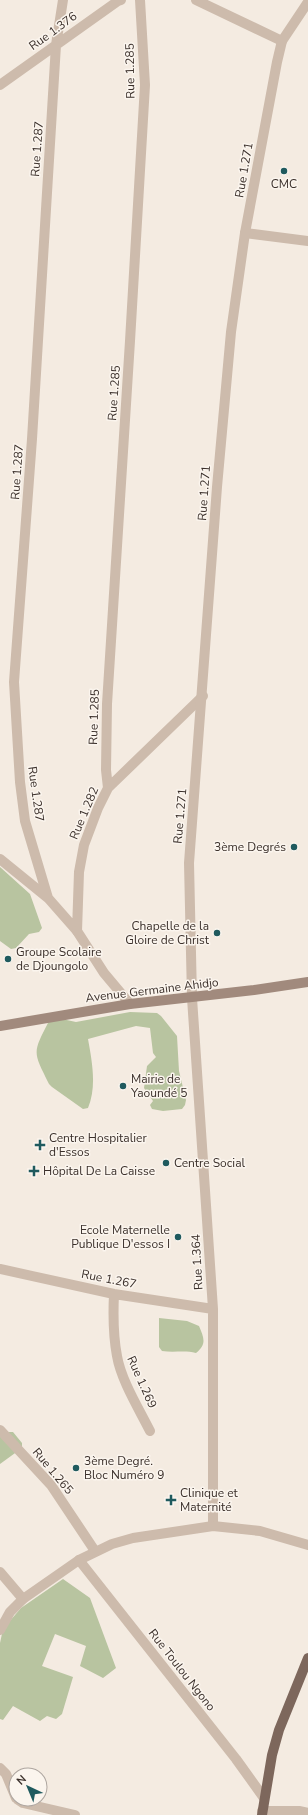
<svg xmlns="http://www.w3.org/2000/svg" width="308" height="1815" viewBox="0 0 308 1815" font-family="'Nunito Sans',sans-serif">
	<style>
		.green { fill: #b8c4a0 }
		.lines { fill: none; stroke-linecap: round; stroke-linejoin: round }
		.minor { stroke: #cdbbac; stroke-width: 10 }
		.tertiary { stroke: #cdbbac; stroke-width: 10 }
		.secondary { stroke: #a18a7d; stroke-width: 10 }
		.primary { stroke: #7d675c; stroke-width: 10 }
		.poi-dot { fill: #1f5a5e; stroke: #fbf5ee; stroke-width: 1.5 }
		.labels { text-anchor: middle; stroke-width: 3; stroke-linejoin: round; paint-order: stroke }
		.street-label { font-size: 12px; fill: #3b302b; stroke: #fbf5ee }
		.poi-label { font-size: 12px; fill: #3b302b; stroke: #fbf5ee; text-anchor: start }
	</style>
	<rect width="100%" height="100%" fill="#f4ebe1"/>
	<path class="green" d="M0,867L30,894L42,928L39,932L29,934L16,948L11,949L0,941Z
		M130,1012L157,1013L161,1016L177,1036L179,1071L186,1100L185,1105L182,1109L163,1111L152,1109L150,1105L153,1101L144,1088L147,1066L156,1057L153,1053L150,1028L136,1026L88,1039C92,1061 97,1087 88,1108L83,1109L52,1087L49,1084C33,1051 32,1054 49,1021L62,1019L76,1022Z
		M159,1318L187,1321L199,1326C204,1338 207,1344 196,1353C185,1350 174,1353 162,1351L159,1347Z
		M0,1432H13L22,1443V1448L0,1464Z
		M63,1579L90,1598L116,1668L103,1678L80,1666L86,1646L55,1634L42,1666L73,1677L62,1714L56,1719L47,1716L40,1721L13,1706L3,1720L0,1719V1643L3,1629L21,1608Z"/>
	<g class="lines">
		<path class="minor" d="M196,0L282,41
			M0,85L118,1L121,0
			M245,233L308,241
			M108,788L106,770L107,704L130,341L145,85L140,0
			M0,859L48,898L77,931
			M48,898L25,821L20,782L14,682L32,439L56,45L63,0
			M77,931L79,872L84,845L98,808L108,788L203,696
			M192,998L213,1309V1526
			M0,1269L114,1294L213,1309
			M114,1294C113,1315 113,1335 117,1356C121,1380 139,1409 150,1431
			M0,1430L51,1485L95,1551
			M79,1560L236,1759L264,1798
			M0,1572L23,1599
			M0,1768L6,1774L16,1798
			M17,1799L23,1803L75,1815
			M262,1811H300L308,1813"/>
		<path class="tertiary" d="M77,931L104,973L130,1004
			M192,998L189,863L217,487L231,332L245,233L277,62L282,41L308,2
			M0,1630L10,1612L23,1599L79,1560L112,1544L133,1538L213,1526L260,1531L308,1545"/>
		<path class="secondary" d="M0,1026L130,1004L254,990L308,982"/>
		<path class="primary" d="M262,1815L272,1755L279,1730L308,1658"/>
	</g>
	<g class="poi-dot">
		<circle cx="284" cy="171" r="4"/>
		<circle cx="294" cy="847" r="4"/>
		<circle cx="217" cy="933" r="4"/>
		<circle cx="8" cy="959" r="4"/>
		<circle cx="123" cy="1086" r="4"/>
		<path d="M38 1139h4v4h4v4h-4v4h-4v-4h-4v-4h4z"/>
		<circle cx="166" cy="1163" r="4"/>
		<path d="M32 1165h4v4h4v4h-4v4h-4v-4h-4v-4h4z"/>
		<circle cx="178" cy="1237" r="4"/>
		<circle cx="76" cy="1468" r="4"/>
		<path d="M169 1494h4v4h4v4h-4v4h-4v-4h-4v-4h4z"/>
	</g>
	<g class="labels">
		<g class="street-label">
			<text transform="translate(53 31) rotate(-36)" y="4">Rue 1.376</text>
			<text transform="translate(130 71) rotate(-91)" y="4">Rue 1.285</text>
			<text transform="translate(37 149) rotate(-86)" y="4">Rue 1.287</text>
			<text transform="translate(244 170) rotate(-80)" y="4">Rue 1.271</text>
			<text transform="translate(114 393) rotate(-86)" y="4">Rue 1.285</text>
			<text transform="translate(17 472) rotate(-86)" y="4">Rue 1.287</text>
			<text transform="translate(204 493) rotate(-86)" y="4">Rue 1.271</text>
			<text transform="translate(94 717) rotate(-88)" y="4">Rue 1.285</text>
			<text transform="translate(36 794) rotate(82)" y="4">Rue 1.287</text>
			<text transform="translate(84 813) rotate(-67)" y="4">Rue 1.282</text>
			<text transform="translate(180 816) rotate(-85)" y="4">Rue 1.271</text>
			<text transform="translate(152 990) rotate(-7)" y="4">Avenue Germaine Ahidjo</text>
			<text transform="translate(197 1262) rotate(-93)" y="4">Rue 1.364</text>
			<text transform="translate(109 1279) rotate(11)" y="4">Rue 1.267</text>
			<text transform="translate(142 1382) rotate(66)" y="4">Rue 1.269</text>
			<text transform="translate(53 1471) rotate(50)" y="4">Rue 1.265</text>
			<text transform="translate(182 1670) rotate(52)" y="4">Rue Toulou Ngono</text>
		</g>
		<g class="poi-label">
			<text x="284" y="188" text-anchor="middle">CMC</text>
			<text x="286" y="851" text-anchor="end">3ème Degrés</text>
			<text x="209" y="930" text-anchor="end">Chapelle de la<tspan x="209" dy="14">Gloire de Christ</tspan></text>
			<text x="16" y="956">Groupe Scolaire<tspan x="16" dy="14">de Djoungolo</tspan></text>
			<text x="131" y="1083">Mairie de<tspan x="131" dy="14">Yaoundé 5</tspan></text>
			<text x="49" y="1142">Centre Hospitalier<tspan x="49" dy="14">d'Essos</tspan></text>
			<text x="174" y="1167">Centre Social</text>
			<text x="43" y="1175">Hôpital De La Caisse</text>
			<text x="170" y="1234" text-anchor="end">Ecole Maternelle<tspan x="170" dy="14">Publique D'essos I</tspan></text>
			<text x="84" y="1465">3ème Degré.<tspan x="84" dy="14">Bloc Numéro 9</tspan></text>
			<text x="180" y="1497">Clinique et<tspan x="180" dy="14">Maternité</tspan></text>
		</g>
	</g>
	<g transform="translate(28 1787) rotate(316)"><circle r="19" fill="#fbf5ee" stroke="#aea6a0"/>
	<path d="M0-3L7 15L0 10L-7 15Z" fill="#1f5a5e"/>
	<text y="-6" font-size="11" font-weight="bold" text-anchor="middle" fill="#3b302b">N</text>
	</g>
</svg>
